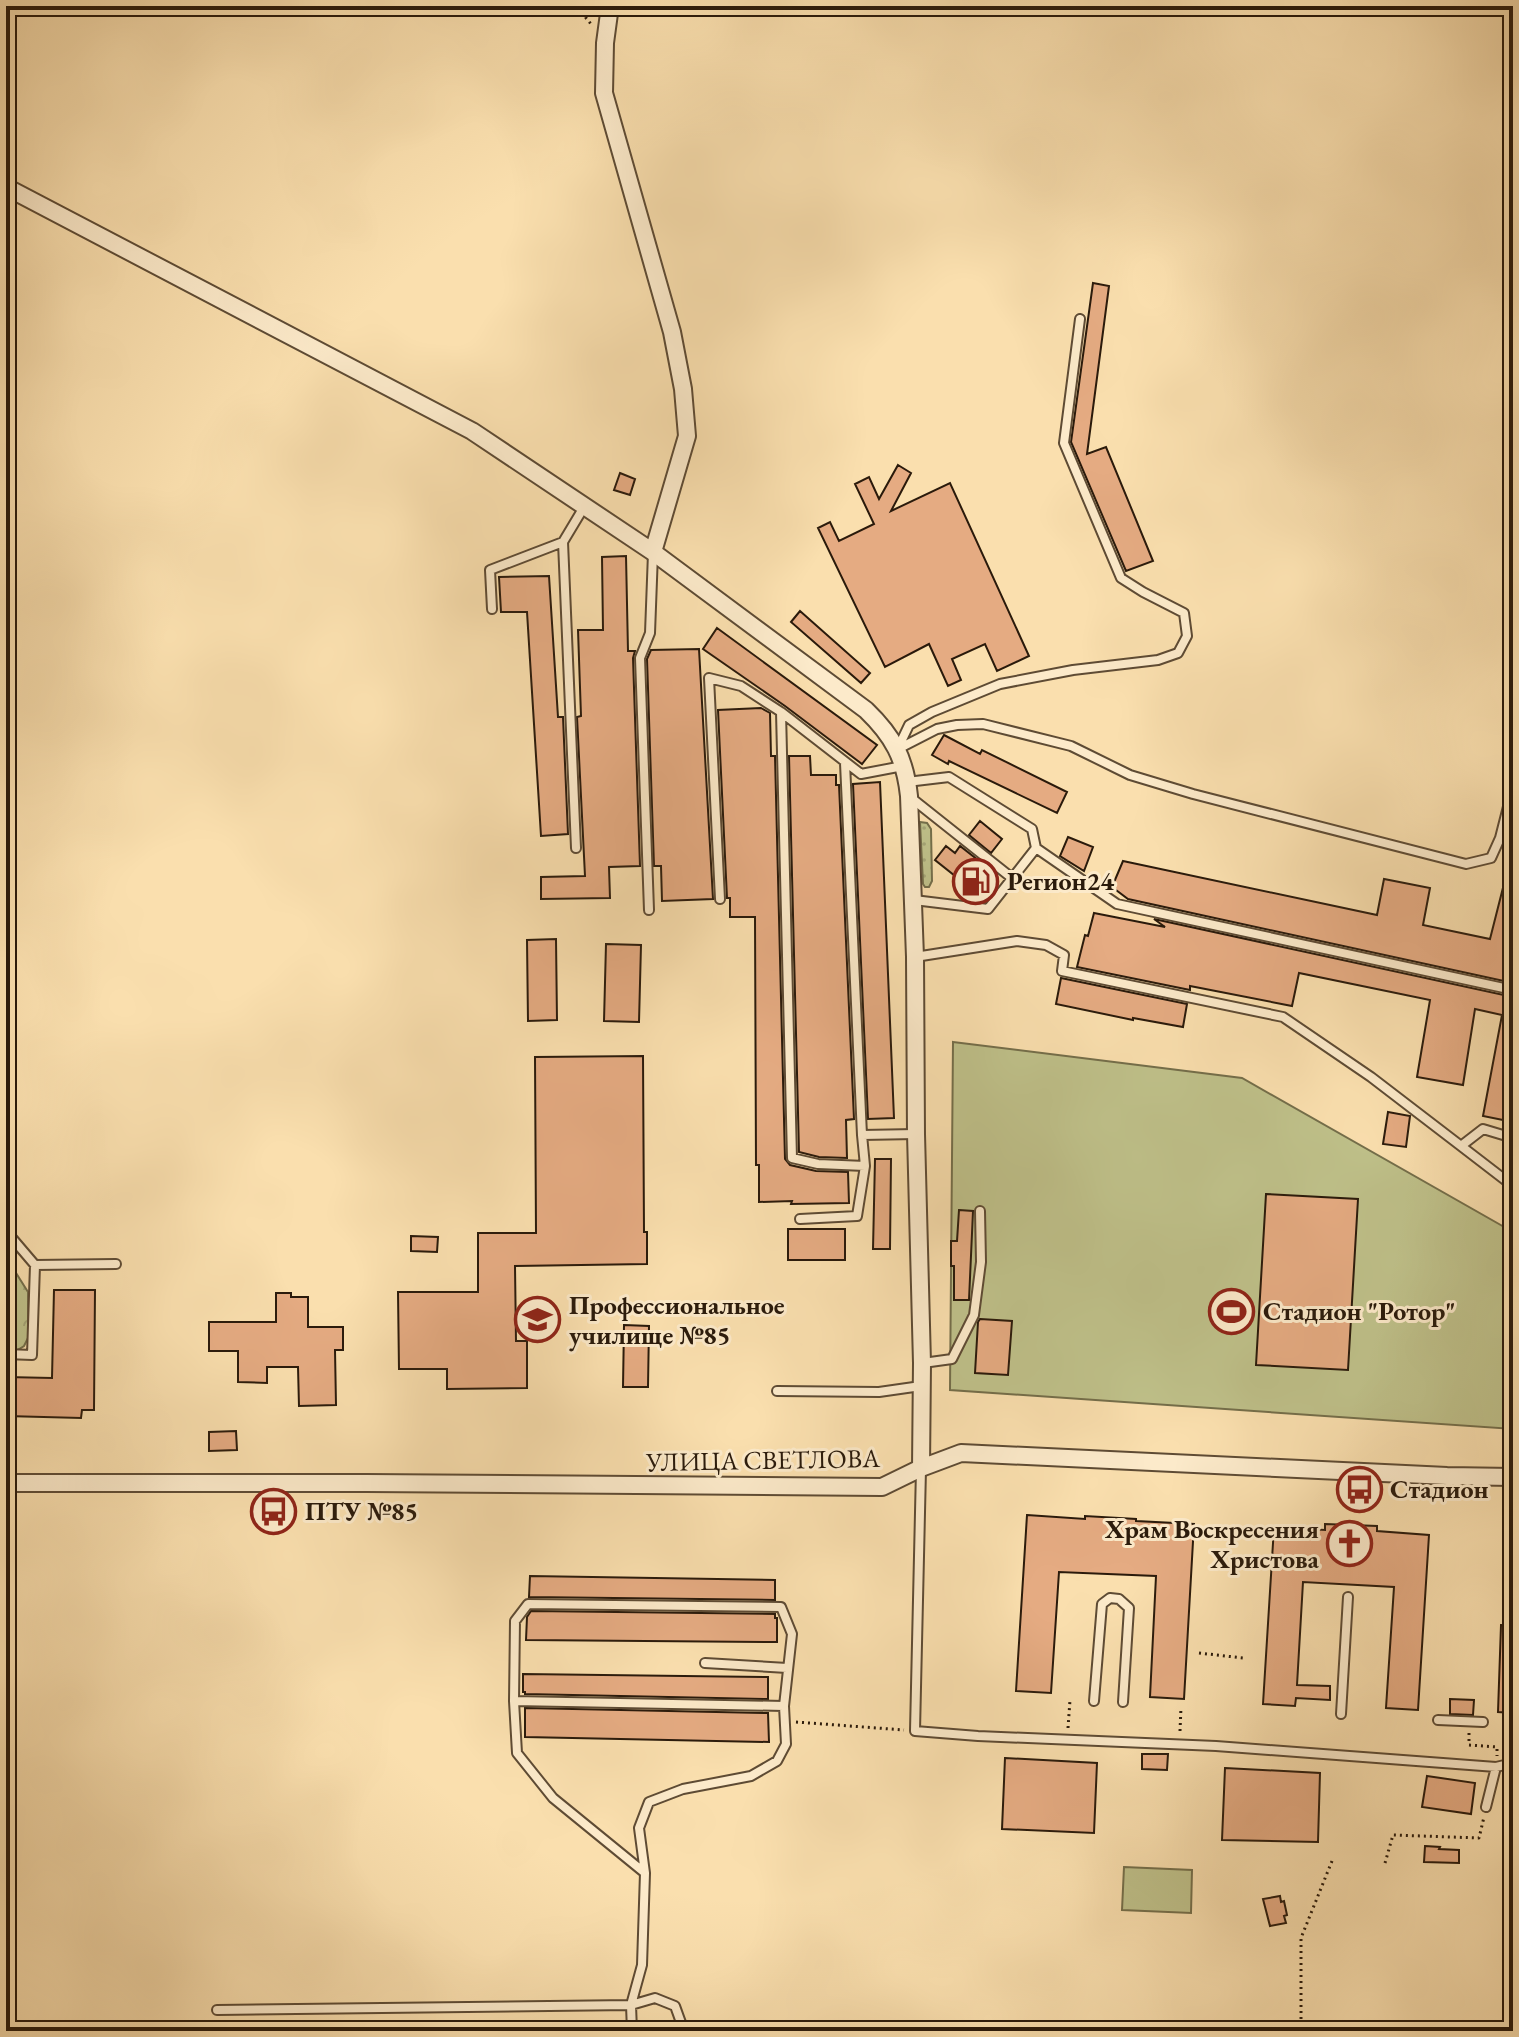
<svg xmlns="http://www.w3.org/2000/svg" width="1519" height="2037" viewBox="0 0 1519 2037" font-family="'EB Garamond',serif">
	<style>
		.grass { fill: url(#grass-dots); stroke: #746e4a; stroke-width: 2 }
		.park { fill: url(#park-crowns); stroke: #746e4a; stroke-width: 2 }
		.pitch { fill: #bfc18a; stroke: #746e4a; stroke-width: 2 }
		.building { fill: #e5ab82; stroke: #2a1a0b; stroke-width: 2 }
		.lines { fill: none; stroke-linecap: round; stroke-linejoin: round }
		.service-casing { stroke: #5e4b34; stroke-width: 12 }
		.minor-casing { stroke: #5e4b34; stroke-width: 20 }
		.path { stroke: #2a1a0b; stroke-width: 3; stroke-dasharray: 2 4; stroke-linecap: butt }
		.service { stroke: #fceaca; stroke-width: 8 }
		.minor { stroke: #fceaca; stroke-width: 16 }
		.labels { text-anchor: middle; stroke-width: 6; stroke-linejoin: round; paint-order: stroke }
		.poi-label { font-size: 26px; font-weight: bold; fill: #2a1a0b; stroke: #fceaca; text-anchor: start }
		.street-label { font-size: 26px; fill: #2a1a0b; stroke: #fceaca }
	</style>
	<defs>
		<pattern id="grass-dots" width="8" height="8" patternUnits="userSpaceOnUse" patternTransform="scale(2)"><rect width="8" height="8" fill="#bfc18a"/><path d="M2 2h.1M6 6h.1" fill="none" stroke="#a4a576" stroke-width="1.8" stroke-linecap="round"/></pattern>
		<pattern id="park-crowns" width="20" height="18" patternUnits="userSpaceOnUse" patternTransform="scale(2)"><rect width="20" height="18" fill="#bfc18a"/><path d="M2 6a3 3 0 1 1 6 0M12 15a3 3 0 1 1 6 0" fill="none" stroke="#a4a576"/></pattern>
	</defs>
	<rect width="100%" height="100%" fill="#fadfae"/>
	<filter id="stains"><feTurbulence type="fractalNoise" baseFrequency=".0025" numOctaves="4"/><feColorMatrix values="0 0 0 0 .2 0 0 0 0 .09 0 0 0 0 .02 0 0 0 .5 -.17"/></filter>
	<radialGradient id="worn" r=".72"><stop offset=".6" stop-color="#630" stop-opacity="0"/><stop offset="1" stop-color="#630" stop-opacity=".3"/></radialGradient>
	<path class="grass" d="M920,822L927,823L931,829L932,881L929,887H925L923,884Z"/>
	<path class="park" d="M6,1257L28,1292V1338L24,1346L16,1351H6Z"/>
	<path class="pitch" d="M953,1042L1242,1078L1513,1232V1429L950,1390Z
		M1124,1867L1192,1870L1191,1913L1122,1910Z"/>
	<path class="building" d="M1093,283L1109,286L1087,454L1106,447L1153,561L1126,571L1071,442Z
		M898,465L911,473L891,511L950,483L1029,656L997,671L985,644L952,659L961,680L948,686L929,644L885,667L818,528L830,522L839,541L874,524L855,484L869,477L879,499Z
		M620,473L635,479L630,495L614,490Z
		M626,556L628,651H635L633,658L640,866L609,867L610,898L541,899V877L585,876L577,717L581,716L578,630H603L602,557Z
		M549,576L558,717H563L568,834L541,836L527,612H501L499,577Z
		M800,611L870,673L861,683L791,622Z
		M717,628L877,745L862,764L785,706L703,649Z
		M699,649L713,899L662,901L661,866H654L647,659L651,650Z
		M761,708L770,713L771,756H775L785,1159L790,1165L816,1171L848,1172L849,1203L791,1204L792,1201L759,1202V1165H756L755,917H730V898H727L718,710Z
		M944,735L980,754L982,750L1067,792L1057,813L949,761L948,764L932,755Z
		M789,756H810L811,775H836V785H839L854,1119L846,1120L847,1158L819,1157L799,1152Z
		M880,782L894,1118L868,1119L853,784Z
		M980,821L1002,839L991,853L969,835Z
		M1068,837L1093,847L1084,871L1060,856Z
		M946,846L955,853L960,846L983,864L977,871L985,877L974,891L935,860Z
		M1123,861L1377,915L1384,879L1430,888L1423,925L1490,939L1508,868L1513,869V983L1128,899L1112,887Z
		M1094,913L1165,927L1154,919L1513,997V1122L1483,1116L1502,1015L1475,1009L1463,1085L1417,1077L1430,1000L1299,973L1292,1006L1190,986V990L1077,967L1085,935L1088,936Z
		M556,939L557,1020L528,1021L527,940Z
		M606,944L641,945L639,1022L604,1021Z
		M1061,978L1187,1004L1183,1027L1133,1018V1020L1056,1004Z
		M643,1056L644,1232H647V1264L515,1266L516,1341H527V1388L447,1389V1369H399L398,1292H478V1233H536L535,1057Z
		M1388,1112L1410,1116L1406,1147L1383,1144Z
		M875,1159H891L890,1249H873Z
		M1266,1194L1358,1199L1348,1370L1256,1365Z
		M959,1210L973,1211L969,1300H954V1266H951V1241H957Z
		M788,1229H845V1260H788Z
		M411,1236L438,1237L437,1252L411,1251Z
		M54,1290H95L94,1410H82L81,1418L6,1416V1377L52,1378Z
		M276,1293H291V1297H308V1327H343V1350H335L336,1405L299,1406L298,1367H267V1383L238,1382V1351H209V1322H276Z
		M980,1319L1012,1321L1008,1375L975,1373L978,1322Z
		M624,1325L649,1326L648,1387H623Z
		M236,1431L237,1450L209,1451V1432Z
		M1027,1515L1085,1519V1516L1136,1519V1521L1194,1524L1184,1699L1150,1697L1156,1576L1059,1572L1051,1693L1016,1691Z
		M1325,1524L1377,1526V1531L1429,1535L1418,1710L1386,1708L1394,1587L1303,1582L1297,1685L1330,1686V1700L1296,1698L1295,1706L1263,1704L1274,1527L1325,1530Z
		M530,1576L775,1580V1600L529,1597Z
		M531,1611L775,1614V1618H777V1642L526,1640L527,1617Z
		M1501,1625L1513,1626V1713L1498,1712Z
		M523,1674L768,1677V1699L525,1694V1692H523Z
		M1450,1699L1474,1700L1473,1715L1450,1714Z
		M525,1708L768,1713L769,1742L525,1737Z
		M1142,1754H1168L1167,1770L1142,1769Z
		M1005,1758L1097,1763L1094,1833L1002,1829Z
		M1225,1768L1320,1773L1318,1842L1222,1840Z
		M1427,1776L1475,1783L1471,1814L1422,1807Z
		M1425,1846L1440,1847L1439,1849L1459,1850V1863L1424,1862Z
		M1280,1896L1281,1902L1284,1901L1287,1915L1284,1916L1286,1923L1270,1926L1263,1899Z"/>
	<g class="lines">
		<defs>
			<path id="service" d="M492,609L490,570L563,542
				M898,748L909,725L932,712L1000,684L1073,670L1158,660L1178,653L1187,636L1184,613L1143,592L1121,578L1064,443L1080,319
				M898,749L937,729L957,725L983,724L1071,746L1130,775L1193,794L1466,864L1491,858L1500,838L1513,787
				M845,763L862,1135
				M907,782L949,777L1032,829L1036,848L1117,904L1513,990
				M910,797L1012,878
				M576,848L563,542L584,507
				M720,899L709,678L741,686L781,712
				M914,900L988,909L1036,848
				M649,910L640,658L650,633L653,553
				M915,957L1017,941L1046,945L1064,955L1062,971L1283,1017L1371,1077L1461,1146L1483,1129L1513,1138
				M1461,1146L1513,1186
				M865,1166L818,1164L792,1158L781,712L861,774L903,766
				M800,1219L857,1216L865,1166L862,1135L916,1134
				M6,1231L35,1265L116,1264
				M6,1354L32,1355L35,1265
				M923,1363L952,1359L974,1315L981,1262L980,1211
				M777,1391L879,1392L921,1386
				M921,1469L915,1731L978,1736L1216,1746L1496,1767L1513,1763
				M705,1663L787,1668
				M514,1701L784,1706
				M1094,1701L1102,1604L1110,1598L1119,1599L1129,1608L1123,1702
				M1341,1714L1348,1597
				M1438,1720L1483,1722
				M1486,1807L1496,1767
				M217,2010L631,2005L655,1998L675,2006L684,2031
				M632,2031L631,2005L642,1965L645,1873L553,1798L517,1753L514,1701L515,1621L528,1604L781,1607L792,1634L784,1706L786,1744L777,1761L751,1776L683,1789L649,1802L639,1828L645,1873"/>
			<path id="minor" d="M610,6L605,43L604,93L672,332L683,389L687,436L653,552
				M6,187L472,431L653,552L866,710C893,736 905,758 909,796L915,957L916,1134L922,1363L921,1468
				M6,1483H367L882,1487L921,1468L961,1453L1447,1476L1513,1477"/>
		</defs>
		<use href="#service" class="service-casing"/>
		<use href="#minor" class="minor-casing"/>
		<path class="path" d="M581,6L586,18L591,24
			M1199,1653L1243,1658
			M796,1722L904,1730
			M1068,1728L1070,1700
			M1180,1731L1181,1707
			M1469,1733V1745L1497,1747V1756
			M1385,1863L1393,1835L1479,1838L1484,1817
			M1301,2031V1938L1332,1861"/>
		<use href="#service" class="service"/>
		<use href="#minor" class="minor"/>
	</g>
	<defs>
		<symbol id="fuel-ring" viewBox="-11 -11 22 22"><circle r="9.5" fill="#fceaca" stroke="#8f2418" stroke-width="1.5"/><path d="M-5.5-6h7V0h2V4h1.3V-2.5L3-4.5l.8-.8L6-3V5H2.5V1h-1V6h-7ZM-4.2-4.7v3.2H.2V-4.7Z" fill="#8f2418"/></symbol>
		<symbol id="stadium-ring" viewBox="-11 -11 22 22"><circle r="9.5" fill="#fceaca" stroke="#8f2418" stroke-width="1.5"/><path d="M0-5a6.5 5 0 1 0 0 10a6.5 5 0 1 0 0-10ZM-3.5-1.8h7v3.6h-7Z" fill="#8f2418"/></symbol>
		<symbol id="university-ring" viewBox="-11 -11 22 22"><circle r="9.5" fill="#fceaca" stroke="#8f2418" stroke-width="1.5"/><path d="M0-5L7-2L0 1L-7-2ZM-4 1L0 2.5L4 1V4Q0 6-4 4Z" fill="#8f2418"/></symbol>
		<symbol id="bus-ring" viewBox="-11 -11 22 22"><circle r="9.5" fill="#fceaca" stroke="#8f2418" stroke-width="1.5"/><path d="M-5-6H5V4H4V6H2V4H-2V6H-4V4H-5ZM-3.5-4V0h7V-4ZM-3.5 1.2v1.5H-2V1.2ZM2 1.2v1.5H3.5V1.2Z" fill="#8f2418"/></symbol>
		<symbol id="church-ring" viewBox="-11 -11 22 22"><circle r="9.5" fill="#fceaca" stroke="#8f2418" stroke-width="1.5"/><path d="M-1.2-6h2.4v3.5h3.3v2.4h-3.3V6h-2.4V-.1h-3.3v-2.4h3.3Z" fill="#8f2418"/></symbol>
	</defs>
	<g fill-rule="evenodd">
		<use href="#fuel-ring" x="950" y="856" width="51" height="51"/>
		<use href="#stadium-ring" x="1206" y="1286" width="51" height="51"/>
		<use href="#university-ring" x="512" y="1294" width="51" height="51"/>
		<use href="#bus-ring" x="1334" y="1464" width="51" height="51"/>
		<use href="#bus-ring" x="248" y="1486" width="51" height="51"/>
		<use href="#church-ring" x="1324" y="1518" width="51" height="51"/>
	</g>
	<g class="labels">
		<g class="poi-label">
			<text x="1007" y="890">Регион24</text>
			<text x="569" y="1314">Профессиональное<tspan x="569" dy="30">училище №85</tspan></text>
			<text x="1263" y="1320">Стадион "Ротор"</text>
			<text x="1390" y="1498">Стадион</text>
			<text x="305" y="1520">ПТУ №85</text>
			<text x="1319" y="1538" text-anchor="end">Храм Воскресения<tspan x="1319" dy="30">Христова</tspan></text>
		</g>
		<g class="street-label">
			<text transform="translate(763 1460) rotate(-1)" y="9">УЛИЦА СВЕТЛОВА</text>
		</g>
	</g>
	<rect width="1519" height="2037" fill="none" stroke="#fadfae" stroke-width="32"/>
	<rect x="8" y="8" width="1503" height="2021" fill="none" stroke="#2a1a0b" stroke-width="4"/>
	<rect x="16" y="16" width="1487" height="2005" fill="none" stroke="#2a1a0b" stroke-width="2"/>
	<rect width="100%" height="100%" filter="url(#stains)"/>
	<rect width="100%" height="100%" fill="url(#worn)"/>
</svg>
